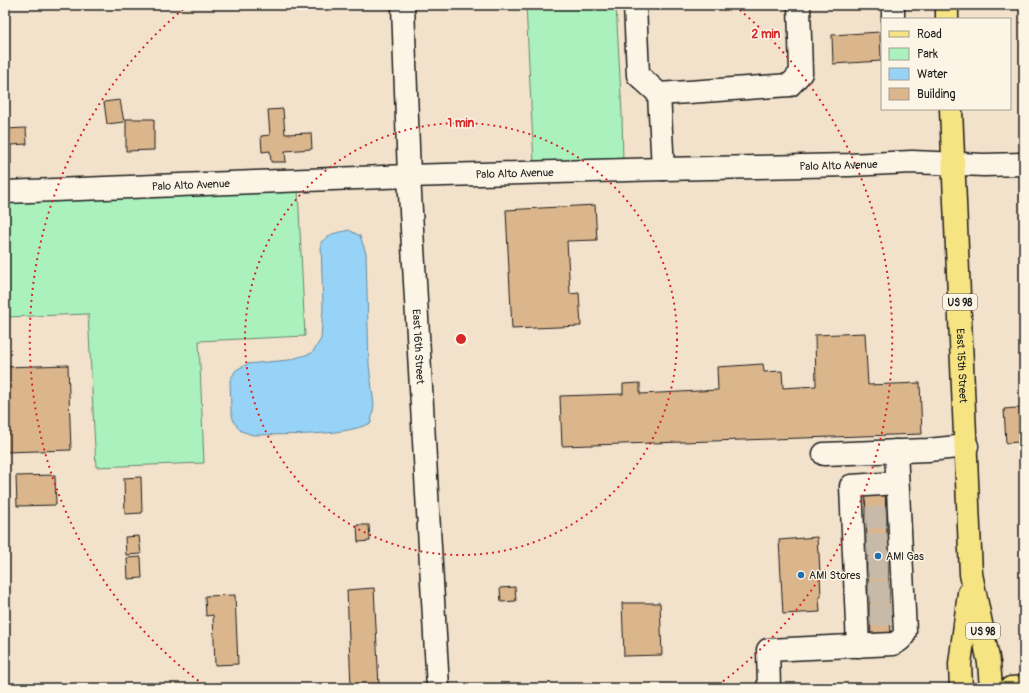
<svg xmlns="http://www.w3.org/2000/svg" width="1029" height="693" viewBox="0 0 1029 693" font-family="Pangolin,sans-serif">
	<style>
		.green { fill: #abf1be; stroke: #64866d }
		.water { fill: #97d3f7; stroke: #668a9f }
		.building { fill: #dbb68d; stroke: #1c1c1c }
		.lines { fill: none; stroke-linecap: round; stroke-linejoin: round }
		.minor-tunnel { stroke: #c7baa8; stroke-width: 22; stroke-dasharray: 22 11; stroke-linecap: butt }
		.minor-casing { stroke: #1c1c1c; stroke-width: 25 }
		.major-casing { stroke: #1c1c1c; stroke-width: 25 }
		.minor { stroke: #fcf5e5; stroke-width: 22 }
		.major { stroke: #f6e381; stroke-width: 22 }
		.ring { fill: none; stroke: #d62828; stroke-width: 2; stroke-dasharray: 2 4 }
		.poi-dot { fill: #1f6fb2; stroke: #fcf5e5; stroke-width: 1.5 }
		.labels { text-anchor: middle; stroke-width: 3; stroke-linejoin: round; paint-order: stroke }
		.shield { fill: #fcf5e5; stroke: #5f5d58; stroke-width: 1 }
		.shield-label { font-size: 10px; font-weight: bold; fill: #1c1c1c }
		.street-label { font-size: 11px; fill: #1c1c1c; stroke: #fcf5e5 }
		.poi-label { font-size: 11px; fill: #1c1c1c; stroke: #fcf5e5; text-anchor: start }
		.centre { fill: #d62828; stroke: #fcf5e5; stroke-width: 2 }
		.ring-label { font-size: 12px; text-anchor: middle; font-weight: bold; fill: #d62828; stroke: #fcf5e5; stroke-width: 3; stroke-linejoin: round; paint-order: stroke }
	</style>
	<rect width="100%" height="100%" fill="#f2e2cb"/>
	<filter id="ink" filterUnits="userSpaceOnUse"><feTurbulence type="fractalNoise" baseFrequency=".025" numOctaves="2"/><feDisplacementMap in="SourceGraphic" scale="8" xChannelSelector="R" yChannelSelector="G"/><feConvolveMatrix kernelMatrix="1 2 1 2 8 2 1 2 1" color-interpolation-filters="sRGB"/></filter>
	<g filter="url(#ink)">
		<path class="green" d="M526,5H616L622,114L623,165L534,164Z
			M298,189L305,336L199,341L204,463L96,467L88,314L5,317V201Z"/>
		<path class="water" d="M349,230L360,236L366,253L369,365L374,405L371,423C341,437 287,434 253,435L241,431L234,422L231,411L230,380L236,370L247,364L289,360L312,353L321,339L323,307L321,242L332,234Z"/>
		<path class="building" d="M880,32L881,61L833,64L832,35Z
			M120,100L124,122L107,124L104,102Z
			M283,109L285,134L311,133L312,149L285,151L286,162H271L270,151L262,152L261,136L270,135L268,110Z
			M126,119H154V150L126,151Z
			M26,128L27,144L11,145V164H6V168H5V129Z
			M595,205L597,240L567,241L570,294L579,293L581,326L512,329L506,210Z
			M865,333L868,385L920,383L922,434L562,446L560,396L623,394V384L640,383V394L718,390L717,367L763,364L764,372L782,371L783,388L816,386L815,335Z
			M68,365L71,450L5,452V367Z
			M1017,408H1024V435L1019,436V442L1006,443L1004,409Z
			M5,472L9,524H5Z
			M55,475L56,505L17,506L16,476Z
			M141,477L142,513L125,514L124,478Z
			M885,491L891,636L871,637L865,492Z
			M357,525H369L370,541L358,542Z
			M139,536L141,554L126,555L125,537Z
			M817,537L818,553H819L821,597H819L820,612L783,614L779,540Z
			M141,557L142,578L128,579L127,558Z
			M515,587L516,601L501,602L500,588Z
			M374,588L379,686L351,687L347,590Z
			M235,595L238,664L215,665L213,615L206,616L205,596Z
			M622,603H660L662,655L624,656Z"/>
		<g class="lines">
			<path class="minor-tunnel" d="M866,518L886,517
				M867,545L888,544
				M868,568L888,567
				M869,592L889,591
				M870,615L891,614"/>
			<defs>
				<g id="minor">
					<path id="s1" d="M403,5L409,176L438,688"/>
					<path d="M635,5L638,75L659,94L790,85L801,73L799,5"/>
					<path d="M893,5V19"/>
					<path d="M659,94L663,169"/>
					<path id="s2" d="M5,192L409,176L663,169L849,165L912,162L984,165L1024,164"/>
					<path d="M824,454L928,450L967,446"/>
					<path d="M858,646L851,486L897,483"/>
					<path d="M769,688L768,650L893,644C900,641 904,638 905,631L896,451"/>
				</g>
				<g id="major">
					<path d="M947,5V19"/>
					<path id="s3" d="M951,109L971,574L989,663L991,688"/>
					<path d="M961,688L960,664L969,593"/>
					<path d="M1011,688L1024,687"/>
				</g>
			</defs>
			<use href="#minor" class="minor-casing"/>
			<use href="#major" class="major-casing"/>
			<use href="#minor" class="minor"/>
			<use href="#major" class="major"/>
		</g>
	</g>
	<g class="ring">
		<circle cx="461" cy="339" r="216"/>
		<path d="M208 688A431 431 0 0 1 187 6M735 6A431 431 0 0 1 714 688"/>
	</g>
	<g class="poi-dot">
		<circle cx="878" cy="556" r="4"/>
		<circle cx="801" cy="575" r="4"/>
	</g>
	<g class="labels">
		<g class="shield">
			<rect x="943" y="294" width="34" height="16" rx="3"/>
			<rect x="966" y="623" width="34" height="16" rx="3"/>
		</g>
		<g class="shield-label">
			<text x="960" y="306">US 98</text>
			<text x="983" y="635">US 98</text>
		</g>
		<g class="street-label">
			<text dy="4" stroke="none"><textPath href="#s2" startOffset="834">Palo Alto Avenue</textPath></text>
			<text dy="4" stroke="none"><textPath href="#s2" startOffset="510">Palo Alto Avenue</textPath></text>
			<text dy="4" stroke="none"><textPath href="#s2" startOffset="186">Palo Alto Avenue</textPath></text>
			<text dy="4" stroke="none"><textPath href="#s1" startOffset="342">East 16th Street</textPath></text>
			<text dy="4" stroke="none"><textPath href="#s3" startOffset="257">East 15th Street</textPath></text>
		</g>
		<g class="poi-label">
			<text x="886" y="560">AMI Gas</text>
			<text x="809" y="579">AMI Stores</text>
		</g>
	</g>
	<circle cx="461" cy="339" r="6" class="centre"/>
	<g class="ring-label">
		<text x="766" y="38">2 min</text>
		<text x="461" y="127">1 min</text>
	</g>
	<rect width="1029" height="693" fill="none" stroke="#fcf5e5" stroke-width="20"/>
	<rect x="10" y="10" width="1009" height="673" fill="none" stroke="#1c1c1c" stroke-width="1.5" filter="url(#ink)"/>
	<rect x="881" y="18" width="130" height="92" fill="#fcf5e5" stroke="#a29e95"/>
	<rect x="889" y="31" width="20" height="6" fill="#f6e381" stroke="#a29e95"/>
	<text x="917" y="38" font-size="12" fill="#1c1c1c">Road</text>
	<rect x="889" y="48" width="20" height="12" fill="#abf1be" stroke="#a29e95"/>
	<text x="917" y="58" font-size="12" fill="#1c1c1c">Park</text>
	<rect x="889" y="68" width="20" height="12" fill="#97d3f7" stroke="#a29e95"/>
	<text x="917" y="78" font-size="12" fill="#1c1c1c">Water</text>
	<rect x="889" y="88" width="20" height="12" fill="#dbb68d" stroke="#a29e95"/>
	<text x="917" y="98" font-size="12" fill="#1c1c1c">Building</text>
</svg>
